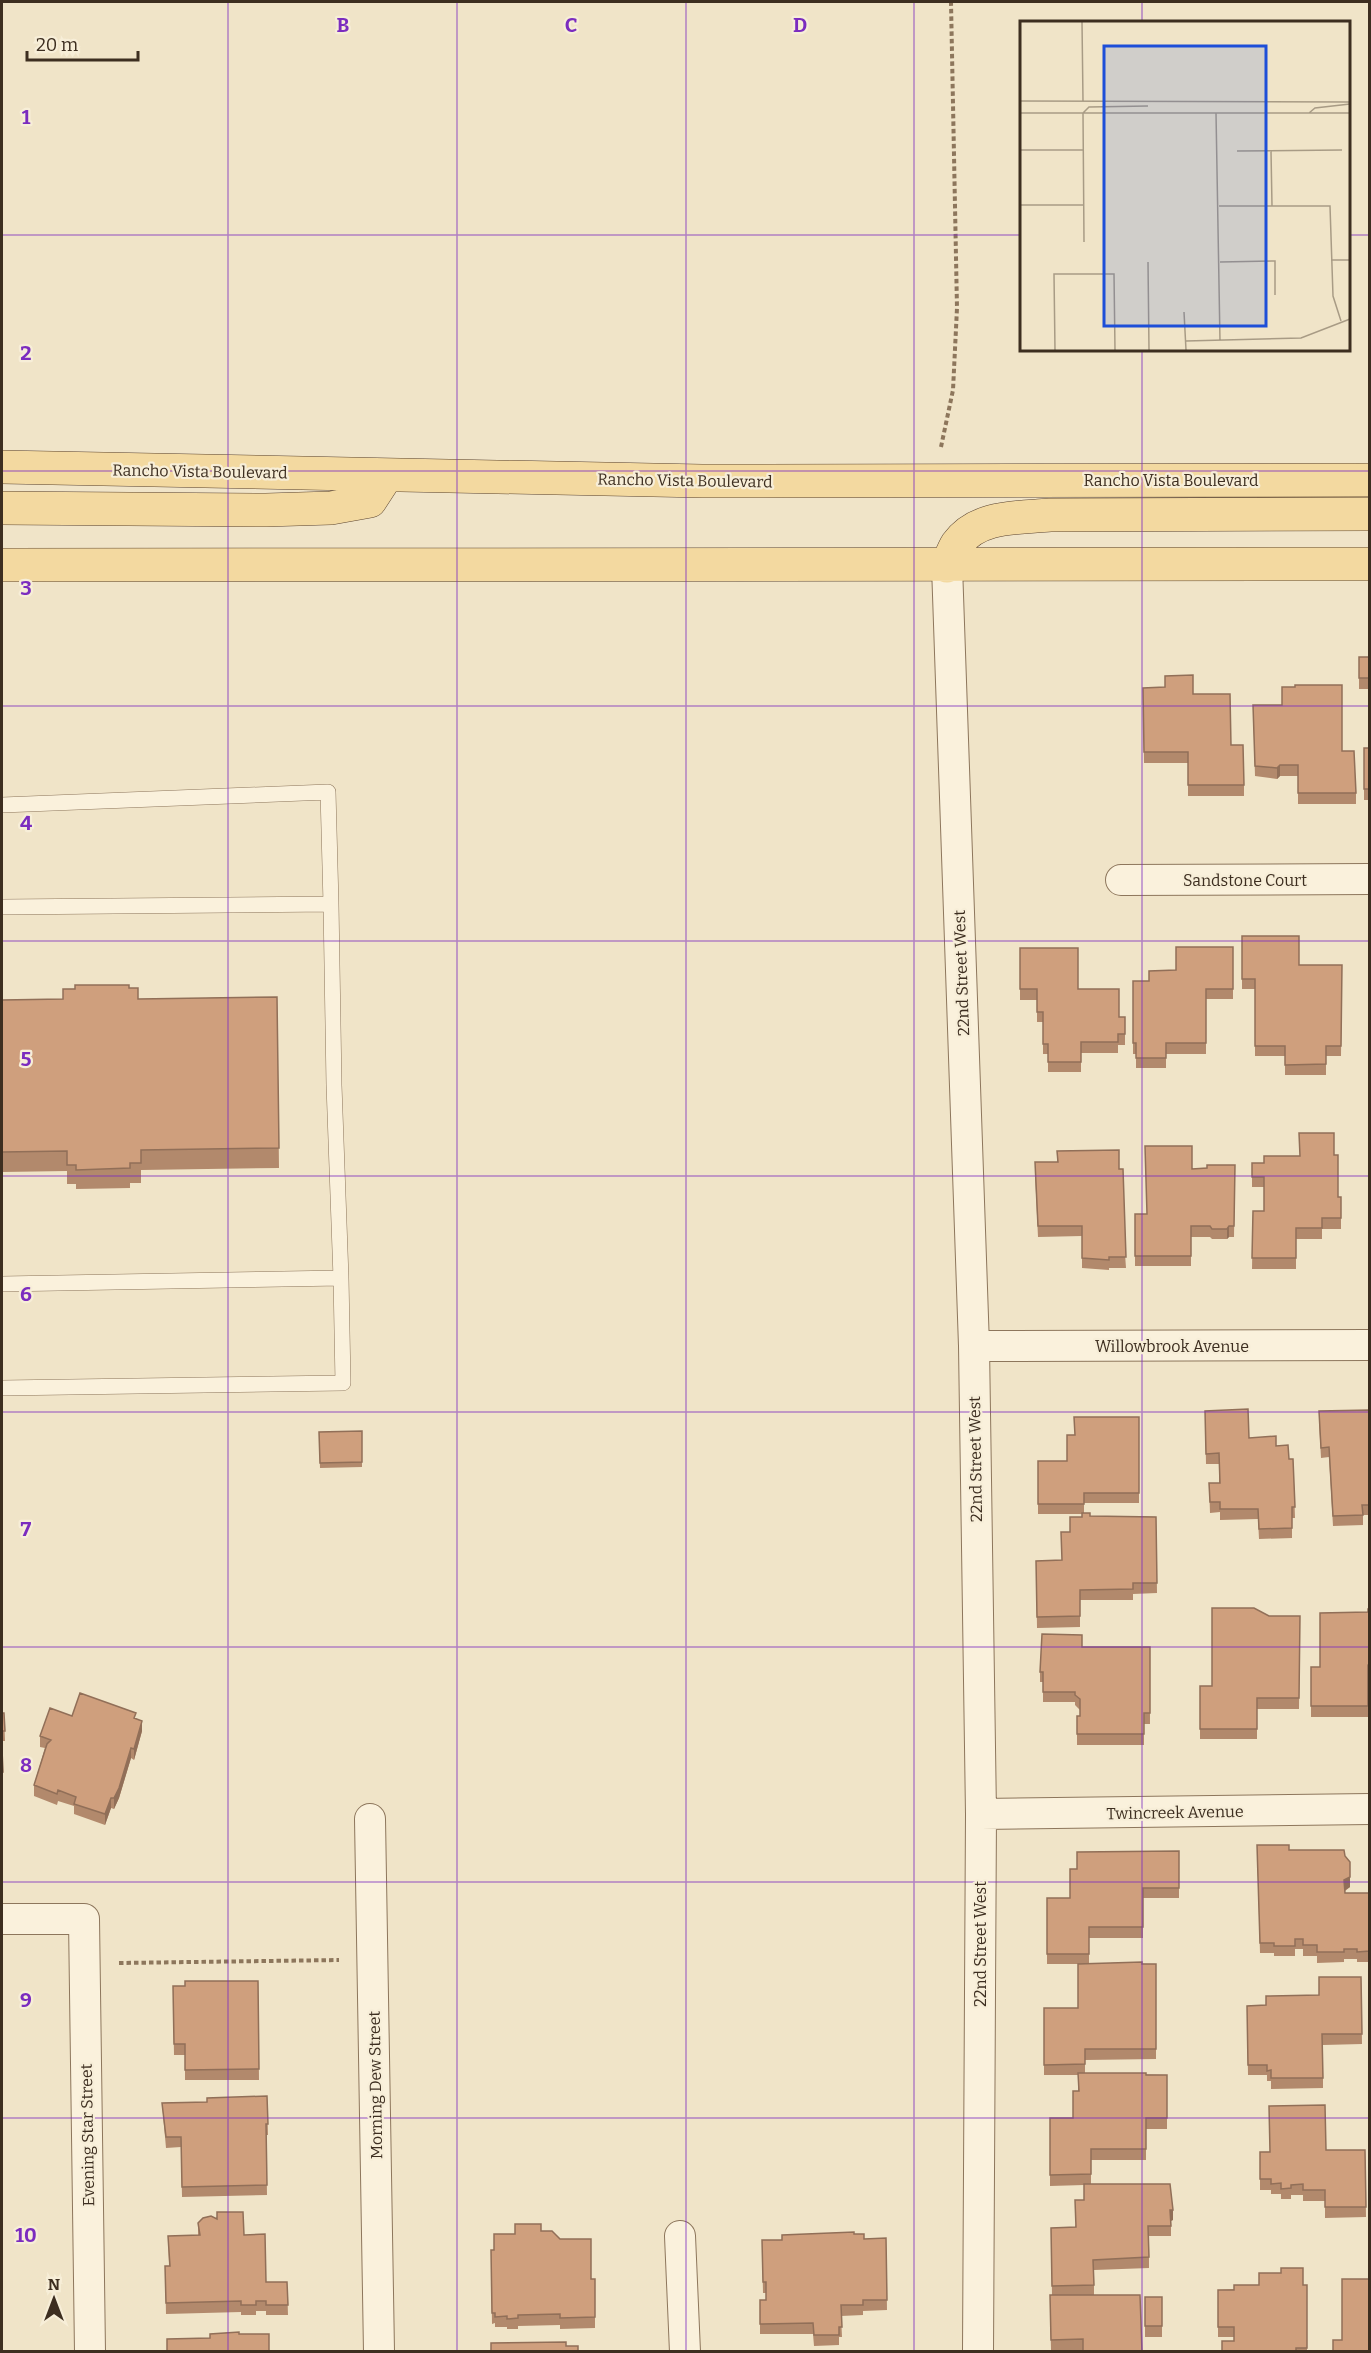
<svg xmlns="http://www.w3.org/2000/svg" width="1371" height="2353" viewBox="0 0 1371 2353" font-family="Bitter,serif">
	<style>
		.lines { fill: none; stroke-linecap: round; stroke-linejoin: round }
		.service-casing { stroke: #8d765c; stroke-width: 16 }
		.minor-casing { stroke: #8d765c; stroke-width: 32 }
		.primary-casing { stroke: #5b4430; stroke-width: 34 }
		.path { stroke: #8d765c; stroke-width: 4; stroke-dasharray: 4.5 3; stroke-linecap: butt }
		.service { stroke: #faf1dc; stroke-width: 15 }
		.minor { stroke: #faf1dc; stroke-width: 30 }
		.primary { stroke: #f3d9a0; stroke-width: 33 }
		.wall { fill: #b2896c }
		.shaded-wall { fill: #916f58 }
		.building { fill: #cf9f7d; stroke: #916f58; stroke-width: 1.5 }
		.grid { fill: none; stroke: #7b2cbf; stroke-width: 1.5; stroke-opacity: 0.55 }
		.labels { text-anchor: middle; stroke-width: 4.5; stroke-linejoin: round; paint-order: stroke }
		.street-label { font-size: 16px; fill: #3d2e20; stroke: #f7eed8 }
		.inset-road { fill: none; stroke: #a89b85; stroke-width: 1.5 }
		.view { fill: #1d4ed8; fill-opacity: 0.15; stroke: #1d4ed8; stroke-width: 3 }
		.inset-edge { fill: none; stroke: #3d2e20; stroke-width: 3 }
		.grid-label { font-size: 20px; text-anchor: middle; font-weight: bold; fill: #7b2cbf; stroke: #f7eed8; stroke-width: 4.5; stroke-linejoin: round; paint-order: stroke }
	</style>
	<rect width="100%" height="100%" fill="#f0e4c8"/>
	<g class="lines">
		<defs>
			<path id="service" d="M2,805L328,792L331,904
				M2,907L331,904L334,1085L341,1278L2,1284
				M2,1388L343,1383L341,1278"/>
			<path id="minor" d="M947,566L974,1346L981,1814L978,2352
				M1121,880L1370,879
				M974,1346L1370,1345
				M981,1814L1370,1809
				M370,1819L379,2352
				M2,1919H84L90,2352
				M680,2236L685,2352"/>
			<path id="primary" d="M2,467L702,481L1370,480
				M2,508L266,510L331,508L370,501L387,475
				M2,565L1370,564
				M947,566C950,559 953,550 957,544C978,515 1018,518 1050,515L1370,514"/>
		</defs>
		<use href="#service" class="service-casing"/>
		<use href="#minor" class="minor-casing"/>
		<use href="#primary" class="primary-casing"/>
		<path class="path" d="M941,447L953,390L957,308L951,2
			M119,1963L339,1960"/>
		<use href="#service" class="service"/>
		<use href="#minor" class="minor"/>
		<use href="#primary" class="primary"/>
	</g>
	<path class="wall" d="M1359,657H1370V689H1359Z
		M1143,688L1193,694L1231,745L1244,785V796H1188V763H1144Z
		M1253,705L1342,751L1356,793V804H1298V776H1280L1277,779L1255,776Z
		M1364,748H1370V800H1364Z
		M1242,936L1299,965H1342L1341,1056H1326V1075H1285V1056H1255V989H1242Z
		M1233,947V999H1206V1054H1166V1068H1136V1054H1133V981H1149Z
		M1020,948L1119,1017H1125V1045H1118V1053H1081V1072H1048V1054H1043V1022H1037V1000H1020Z
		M129,988L138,999L277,997L279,1168L141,1170V1183H130V1188L76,1189V1184H67V1171L2,1172V1000L63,999V989Z
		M1057,1151L1119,1169L1126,1268H1109V1270L1082,1268V1236L1038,1237L1035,1173L1057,1162Z
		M1334,1155L1338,1197H1341V1229H1322V1239H1296V1269H1252L1253,1211H1264V1187H1252V1163H1264Z
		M1235,1165L1234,1237H1229L1227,1239H1212L1210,1237H1191V1266H1135V1214H1147L1192,1169Z
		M1370,1410V1515H1363V1525L1333,1526L1329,1457L1321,1458L1319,1422Z
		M1205,1411L1249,1438L1276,1446L1289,1459H1293L1295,1518H1292V1538L1259,1539L1258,1519L1220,1520V1512L1210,1513L1209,1483H1219V1464H1206Z
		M1139,1417V1503H1084V1513L1090,1516L1156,1517L1157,1593L1133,1594V1600H1080V1627L1037,1628L1036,1561L1062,1560L1070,1532L1082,1517V1514H1038V1461H1067L1075,1435Z
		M362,1431V1467L320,1468L319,1432Z
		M1370,1609V1673L1368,1675V1717H1311V1667H1320Z
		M1269,1616H1300L1299,1709H1257V1739H1200V1686H1212Z
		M1082,1647H1150V1724H1144V1745H1077V1716H1080V1710L1075,1705V1702H1043V1682H1040V1672Z
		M2,1713H4L5,1741H2Z
		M72,1716L136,1719L142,1731L134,1760L131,1758L119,1798L114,1809L111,1808L105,1825L74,1814V1806L58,1801L57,1805L34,1796V1785L45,1748L40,1747V1736Z
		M2,1750L3,1772V1782H2Z
		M1257,1845L1289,1850L1345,1856L1350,1887L1345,1891V1893H1370V1962H1357V1959H1344V1962L1317,1963V1956H1303V1949H1295V1956H1274V1953H1260Z
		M1179,1851V1898H1143V1938H1089V1963L1156,1964V2059L1085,2060V2073L1167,2075V2129H1146V2160H1091V2184L1173,2220L1171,2221V2236H1149V2268L1094,2270V2295L1083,2350H1051L1050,2306L1052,2295L1051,2228L1075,2227L1084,2200V2185L1050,2186V2118H1073L1078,2091V2075H1044V2008H1078V1964H1047V1898H1070L1077,1869Z
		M1361,1977L1362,2044L1323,2045V2088L1271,2089V2081H1267V2075H1248L1247,2006L1266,2005L1319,1995Z
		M258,1981L259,2080H185V2055H174L173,1986H185Z
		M267,2096L268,2135H266L267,2195L182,2197L181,2147L166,2148L162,2103L207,2102Z
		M1365,2150L1366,2217L1325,2218V2201H1303V2195H1291V2199H1281V2194H1271V2190H1260V2152Z
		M217,2212L244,2235L266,2282H287L288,2315H266V2311H256V2315H241V2312L166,2314L165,2266H169L168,2236H198V2223L217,2219Z
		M541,2231L591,2279H595V2328L560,2329V2325L518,2326V2329H507V2327H495V2323L492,2324L491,2250H494L515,2234Z
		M854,2234L864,2239L886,2238L887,2310L863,2311V2315L841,2316L842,2337H839V2345L814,2346L813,2334H760V2300H766V2293H763L762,2240H782Z
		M1307,2285V2352H1222L1234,2341V2337H1218V2290Z
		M1145,2297H1162V2337H1145Z"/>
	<path class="shaded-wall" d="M1280,765V776L1277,779V768Z
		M1229,1226V1237L1227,1239V1229Z
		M1370,1663V1673L1368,1675V1665Z
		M142,1721V1731L134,1760V1749Z
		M131,1748V1758L119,1798L114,1809V1798Z
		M111,1798V1808L105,1825V1814Z
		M1350,1877V1887L1344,1891V1880Z
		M1170,2210H1173V2220L1170,2221Z"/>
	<path class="building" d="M1359,657H1370V678H1359Z
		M1193,675V694H1230L1231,745H1243L1244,785H1188V752H1144L1143,688L1165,687V676Z
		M1295,685H1342V751H1354L1356,793H1298V765H1280L1277,768L1255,766L1253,705H1282V687H1295Z
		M1364,748H1370V789H1364Z
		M1242,936H1299V965H1342L1341,1046H1326V1064L1285,1065V1046H1255V979H1242Z
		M1176,947H1233V989H1206V1043H1166V1058H1136V1043H1133V981H1149V971L1176,970Z
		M1020,948H1078V989H1119V1017H1125V1034H1118V1042H1081V1062H1048V1044H1043V1012H1037V989H1020Z
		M75,985H129V988H138V999L277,997L279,1148L141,1150V1163H130V1168L76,1170V1165H67V1151L2,1152V1000L63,999V989H75Z
		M1299,1133H1334V1155H1338V1197H1341V1218H1322V1228H1296V1258H1252L1253,1211H1264V1177H1252V1163H1264V1156H1300Z
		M1145,1146H1192V1169L1207,1168V1165H1235L1234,1226H1229L1227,1229H1212L1210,1226H1191V1256H1135V1214H1147Z
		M1119,1150V1169H1123L1126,1257H1109V1260L1082,1258V1226H1038L1035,1162H1058L1057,1151Z
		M1248,1409L1249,1438L1276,1436V1446L1288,1445L1289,1459H1293L1295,1507H1292V1528L1259,1529L1258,1509H1220V1502H1210L1209,1483H1220L1219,1453L1206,1454L1205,1411Z
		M1370,1410V1505H1362L1363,1515L1333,1516L1329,1447L1321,1448L1319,1411Z
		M1074,1417H1139V1493H1084V1504H1038V1461H1067V1435H1075Z
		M362,1431V1462L320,1463L319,1432Z
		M1082,1513H1090V1516L1156,1517L1157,1583H1133V1589L1080,1590V1616L1037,1617L1036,1561L1062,1560L1061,1532H1070V1517H1082Z
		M1212,1608H1254L1269,1616H1300L1299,1698H1257V1729H1200V1686H1212Z
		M1368,1609H1370V1663L1368,1665V1706H1311V1667H1320V1613L1368,1612Z
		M1042,1634L1082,1635V1647H1150V1713H1144V1734H1077V1716H1080V1699L1075,1695V1692H1043V1672H1040Z
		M80,1693L136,1713L134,1718L142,1721L134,1749L131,1748L119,1788L114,1798H111L105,1814L74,1804L76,1797L58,1790L57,1794L34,1785L47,1744L51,1740L40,1736L50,1708L72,1716Z
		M2,1713H4L5,1731H2Z
		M2,1750L3,1772H2Z
		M1257,1845H1289V1850H1344L1345,1856L1350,1862V1877L1344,1880L1345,1893H1370V1951L1357,1952V1949H1344V1952H1317V1945H1303V1939H1295V1946H1274V1943H1260Z
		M1179,1851V1888H1143V1927H1089V1954H1047V1898H1070V1869H1077V1852Z
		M1142,1962V1964H1156V2049H1085V2064L1044,2065V2008H1078V1964Z
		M1319,1977H1361L1362,2034H1322L1323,2078H1271V2070L1267,2071V2065H1248L1247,2006L1266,2005V1996L1319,1995Z
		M185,1981H258L259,2069L185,2070V2044H174L173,1986H185Z
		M1078,2073H1146V2075H1167V2118H1146V2149H1091V2174L1050,2175V2118H1073V2091H1079Z
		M267,2096L268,2124H266L267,2185L182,2187L181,2137H166L162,2103L207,2102V2098Z
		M1325,2105L1326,2150H1365L1366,2207H1325V2190H1303V2184L1291,2185V2188L1281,2189V2183L1271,2184V2179H1260V2152H1270L1269,2106Z
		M1084,2184H1170L1173,2210H1170L1171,2226H1148L1149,2257L1093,2260L1094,2285L1052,2286L1051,2228L1076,2227L1075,2200H1084Z
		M217,2212H243L244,2235L265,2234L266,2282H287L288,2305H266V2301H256V2305H241V2301L166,2303L165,2266H170L168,2236L200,2235L198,2223L203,2218L211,2216L217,2219Z
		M515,2224H541V2231H552L560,2239H591V2279H595V2317L560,2318V2314L518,2315V2318L507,2319V2316L495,2317V2313H492L491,2250H494V2234H515Z
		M854,2232V2234H864V2239L886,2238L887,2300H863V2305H841L842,2327H839V2335H814L813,2323L760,2324V2300H766V2282H763L762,2240H782V2235Z
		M1281,2268H1303V2285H1307V2348H1296V2352H1222V2341H1234V2327H1218V2290H1234V2285H1259V2273H1281Z
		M1342,2279H1370V2352H1333V2340H1342Z
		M1050,2295H1140L1142,2352H1083V2339L1051,2340Z
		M1145,2297H1162V2326H1145Z
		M239,2332V2334H269V2352H167V2339L210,2338V2334Z
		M566,2342V2346H578V2352H491V2343Z"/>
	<path class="grid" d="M228,2V2352M457,2V2352M686,2V2352M914,2V2352M1142,2V22M2,235H1022M1348,235H1370M1142,350V2352M2,471H1370M2,706H1370M2,941H1370M2,1176H1370M2,1412H1370M2,1647H1370M2,1882H1370M2,2118H1370"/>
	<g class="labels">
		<g class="street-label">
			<text transform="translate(200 471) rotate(1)" y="6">Rancho Vista Boulevard</text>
			<text transform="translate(685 480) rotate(1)" y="6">Rancho Vista Boulevard</text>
			<text x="1171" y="486">Rancho Vista Boulevard</text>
			<text x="1245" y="886">Sandstone Court</text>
			<text transform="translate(961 973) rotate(-92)" y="6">22nd Street West</text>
			<text x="1172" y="1352">Willowbrook Avenue</text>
			<text transform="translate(975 1459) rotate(-91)" y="6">22nd Street West</text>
			<text transform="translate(1175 1812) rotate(-1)" y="6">Twincreek Avenue</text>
			<text transform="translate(980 1944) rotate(-90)" y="6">22nd Street West</text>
			<text transform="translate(375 2085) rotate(-91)" y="6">Morning Dew Street</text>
			<text transform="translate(87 2135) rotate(-91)" y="6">Evening Star Street</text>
		</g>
	</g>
	<g transform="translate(1020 21)">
		<rect width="330" height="330" fill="#f0e4c8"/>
		<path class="inset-road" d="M62,1L63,80M0,80L330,81M0,92H330M63,92L64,221M63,92L69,86L128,85M196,92L200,320M289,92L295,87L330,83M0,129H63M217,130L322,129M251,130L252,185M0,184H64M199,185H310L313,275L321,300M311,239H330M128,241L129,329M200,241L255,240V274M164,291L166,329M166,320L281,317L330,298M35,329L34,253H94L95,329"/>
		<path class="view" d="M84,25H246V305H84Z"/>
		<rect width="330" height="330" class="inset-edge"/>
	</g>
	<g class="grid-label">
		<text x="343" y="32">B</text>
		<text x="571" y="32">C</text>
		<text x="800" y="32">D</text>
		<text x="26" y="124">1</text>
		<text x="26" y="360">2</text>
		<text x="26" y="595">3</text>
		<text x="26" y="830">4</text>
		<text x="26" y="1066">5</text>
		<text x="26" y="1301">6</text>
		<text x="26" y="1536">7</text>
		<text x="26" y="1772">8</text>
		<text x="26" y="2007">9</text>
		<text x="26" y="2242">10</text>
	</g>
	<rect width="1371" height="2353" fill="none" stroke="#3d2e20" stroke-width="6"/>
	<g transform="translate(54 2299)" stroke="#f7eed8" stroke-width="4.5" paint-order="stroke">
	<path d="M0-4.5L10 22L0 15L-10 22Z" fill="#3d2e20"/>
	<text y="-9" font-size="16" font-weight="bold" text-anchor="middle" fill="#3d2e20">N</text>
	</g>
	<path d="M27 51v9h111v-9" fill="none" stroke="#3d2e20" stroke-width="3"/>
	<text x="36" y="51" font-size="18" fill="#3d2e20" stroke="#f7eed8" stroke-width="4.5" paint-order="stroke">20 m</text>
</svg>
